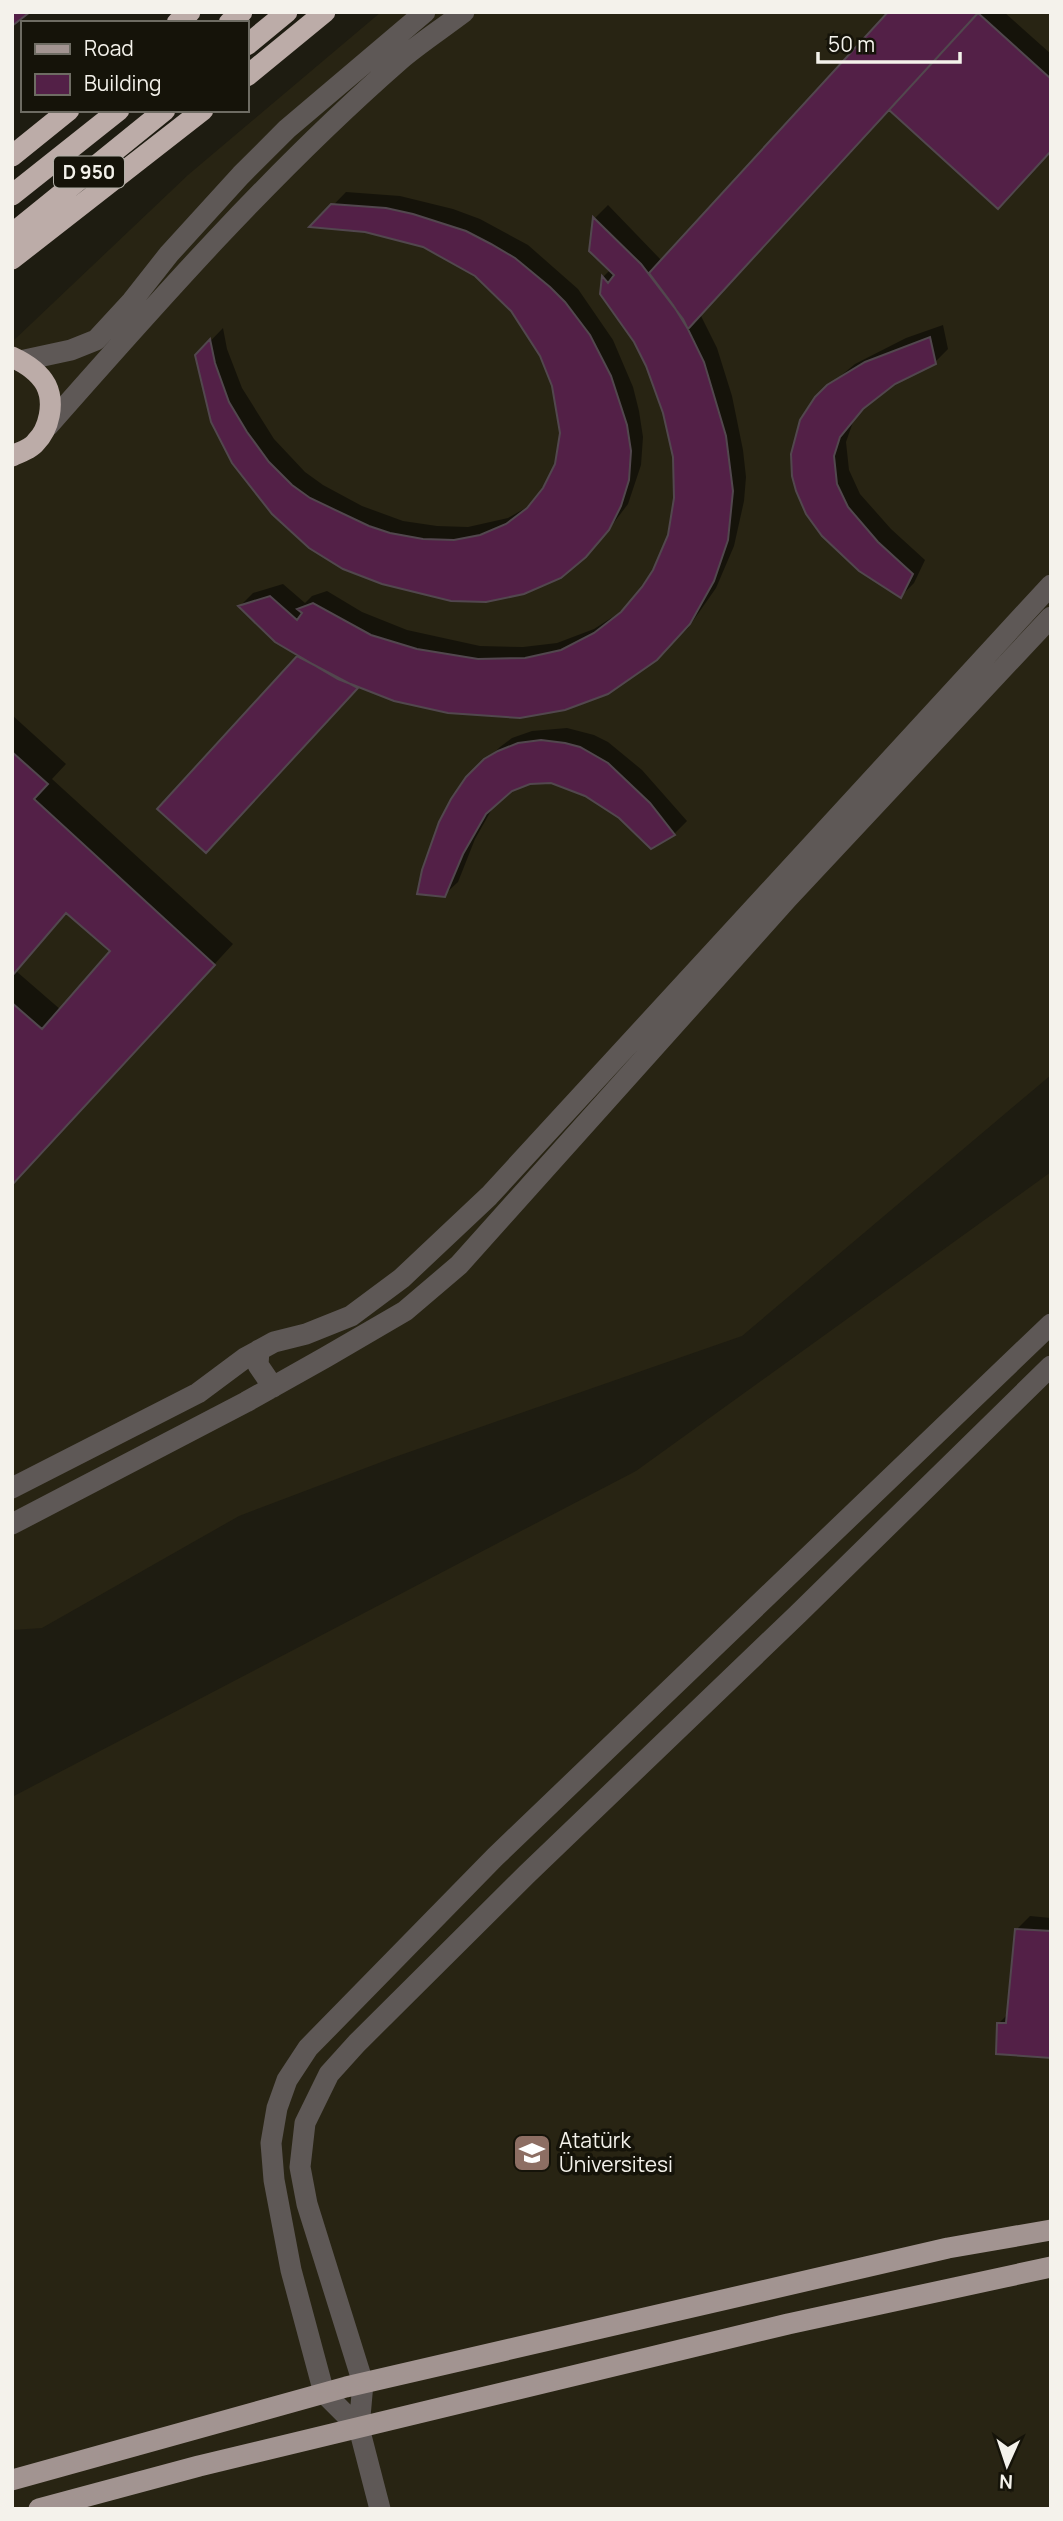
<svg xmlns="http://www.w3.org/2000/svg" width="1063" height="2521" viewBox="0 0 1063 2521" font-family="Manrope,sans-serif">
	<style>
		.built { fill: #282413 }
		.shadow { fill: #0007; fill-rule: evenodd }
		.building { fill: #532047; stroke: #52474e; stroke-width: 2 }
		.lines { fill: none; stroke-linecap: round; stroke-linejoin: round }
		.minor { stroke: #5e5856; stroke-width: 21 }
		.major { stroke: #a29491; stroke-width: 21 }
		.highway { stroke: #bcaca8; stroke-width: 21 }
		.labels { text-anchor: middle; stroke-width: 7; stroke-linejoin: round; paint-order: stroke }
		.shield { fill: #151309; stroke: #b1afa7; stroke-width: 2 }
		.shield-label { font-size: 19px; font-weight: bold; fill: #f4f2eb }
		.poi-label { font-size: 21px; fill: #f4f2eb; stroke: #151309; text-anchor: start }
	</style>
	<rect width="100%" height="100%" fill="#1e1c11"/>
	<path class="built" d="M381,12H1051V1075L742,1336L392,1458L239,1516L42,1628L12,1630V342L188,175Z
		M1051,1172V2509H12V1797L636,1471Z"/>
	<path class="shadow" d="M891,12H1004L1051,54V150L889,108L700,314L717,348L732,396L743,450L746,477L744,501L734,546L716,588L688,628L641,671L359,686L219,838L159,809L300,656L240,606L253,593L283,584L305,603L312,596L327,591L362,612L407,630L480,646L523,647L557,643L594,629L622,611L643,588L654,571L670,535L676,498L674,456L665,412L648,365L635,341L602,294L603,277L610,270L591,251L595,218L608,205L662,261Z
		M346,192L400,196L453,209L480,219L528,245L578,289L613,340L633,387L639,411L643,437L641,465L628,504L599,542L585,556L310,547L197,355L223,328L227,349L242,388L274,439L305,472L323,485L362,506L403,521L437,526L468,527L508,518L529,506L544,489L557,465L562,444L554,386L542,355L512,310L476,275L424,246L365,230L313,226Z
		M943,325L948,349L934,363L894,382L869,402L853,422L846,442L849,470L860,494L891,529L925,560L914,583L901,596L832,544L831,384L855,364L906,338Z
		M12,715L66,764L52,779L233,944L12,1184ZM68,912L112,950L61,1010L16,971Z
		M567,728L594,735L608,742L642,770L687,821L674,834L637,831L602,803L551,782L530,783L511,790L492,809L475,839L458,882L444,895L468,778L500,747L512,738L532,731Z
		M1030,1916L1051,1918V2057L998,2024L1009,2013L1017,1929Z"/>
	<path class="building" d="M12,12H30L12,26Z
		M888,12H979L688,329L673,305L649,273Z
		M978,13L1051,79V151L998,209L889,110Z
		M331,204L386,208L413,214L466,231L491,244L515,258L550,287L565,302L590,335L611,376L627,425L631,451L629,480L621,506L609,530L586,557L561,578L524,594L486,602L451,601L382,584L343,569L309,548L272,514L232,463L211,422L195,355L210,339L215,363L229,402L247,432L269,462L292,485L310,498L369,526L390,533L423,539L454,540L480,535L506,524L527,508L543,488L555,464L560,433L552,386L540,356L511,311L475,276L423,247L365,232L309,227Z
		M593,217L641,264L683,319L704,362L726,436L733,491L728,540L714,581L690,624L657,660L608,694L565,710L520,718L448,713L394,701L338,679L275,642L238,606L270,596L297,620L302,613L297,609L313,603L371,635L417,649L478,659L525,658L561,650L594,633L621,612L642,587L653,570L668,535L674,498L673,457L663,413L646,366L634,342L600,294L602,276L608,283L614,275L589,251Z
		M930,337L936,364L895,384L863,409L840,437L834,456L837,484L848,507L878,542L913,574L901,598L859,571L822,536L806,514L796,491L792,476L791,454L800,420L815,397L827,385L865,362Z
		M297,656L358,688L206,853L157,809Z
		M541,740L565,743L580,747L608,763L650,803L675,835L651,849L619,818L585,796L551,783L530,784L512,791L486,814L463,854L445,897L417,894L422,870L439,822L451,799L466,777L484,759L498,751L518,743Z
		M12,752L48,784L34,799L215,965L12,1185V1003L42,1029L110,951L66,913L12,976Z
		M1015,1929L1051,1931V2058L996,2054L997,2023H1006Z"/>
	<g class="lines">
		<path class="minor" d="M20,361L71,350L96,340L132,301L169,254L241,175L287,129L425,12
			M48,426C159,300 273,171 400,60C420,43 443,28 464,12
			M259,1350L258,1365L273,1387
			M12,1488L198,1393L245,1358L274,1342L306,1334L351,1316L402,1278L489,1196L1051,585
			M12,1524L246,1402L326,1357L405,1311L459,1265L787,899L1051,617
			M359,2428L324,2393L291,2270L274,2180L271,2143L277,2108L287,2080L308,2048L495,1857L1051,1324
			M380,2509L359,2428L363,2383L307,2204L300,2167L305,2123L329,2074L357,2043L527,1874L798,1614L1051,1366"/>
		<path class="major" d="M12,2480L346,2387L948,2248L1051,2230
			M39,2509L199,2466L788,2324L1051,2267"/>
		<path class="highway" d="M177,23L190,12
			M229,23L242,12
			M247,45L287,12
			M247,76L325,12
			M12,156L69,110
			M12,195L119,110
			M12,234L165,110
			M12,259L203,110
			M12,357C25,363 39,372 46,385C55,403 49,429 36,442C31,449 20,452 12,456"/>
	</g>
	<defs>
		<symbol id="university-square" viewBox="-11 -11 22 22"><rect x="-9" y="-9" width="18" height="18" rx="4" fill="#8d6e63" stroke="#151309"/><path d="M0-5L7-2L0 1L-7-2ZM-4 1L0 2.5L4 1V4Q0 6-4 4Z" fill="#fff"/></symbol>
	</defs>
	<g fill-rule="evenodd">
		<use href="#university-square" x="510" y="2131" width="44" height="44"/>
	</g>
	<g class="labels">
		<rect class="shield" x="54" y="156.5" width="70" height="31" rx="5"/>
		<g class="shield-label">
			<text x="89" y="179">D 950</text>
		</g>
		<g class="poi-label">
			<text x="559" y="2148">Atatürk<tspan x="559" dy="24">Üniversitesi</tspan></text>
		</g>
	</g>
	<rect width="1063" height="2521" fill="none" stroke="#f4f2eb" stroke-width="28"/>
	<rect x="21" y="21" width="228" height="91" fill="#151309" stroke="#6e6c63" stroke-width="2"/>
	<rect x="35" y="44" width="35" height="10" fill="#a29491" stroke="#6e6c63" stroke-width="2"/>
	<text x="84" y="56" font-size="21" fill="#f4f2eb">Road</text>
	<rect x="35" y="74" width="35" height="21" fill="#532047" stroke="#6e6c63" stroke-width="2"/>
	<text x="84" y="91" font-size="21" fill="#f4f2eb">Building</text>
	<g transform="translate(1007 2465) rotate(183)" stroke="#151309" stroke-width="5" paint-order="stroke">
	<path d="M0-5L12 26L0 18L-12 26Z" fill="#f4f2eb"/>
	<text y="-10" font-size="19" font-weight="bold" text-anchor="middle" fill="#f4f2eb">N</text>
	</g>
	<path d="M818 52v10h142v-10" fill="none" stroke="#f4f2eb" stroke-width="3.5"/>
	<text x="828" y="52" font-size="21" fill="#f4f2eb" stroke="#151309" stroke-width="5" paint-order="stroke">50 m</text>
</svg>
